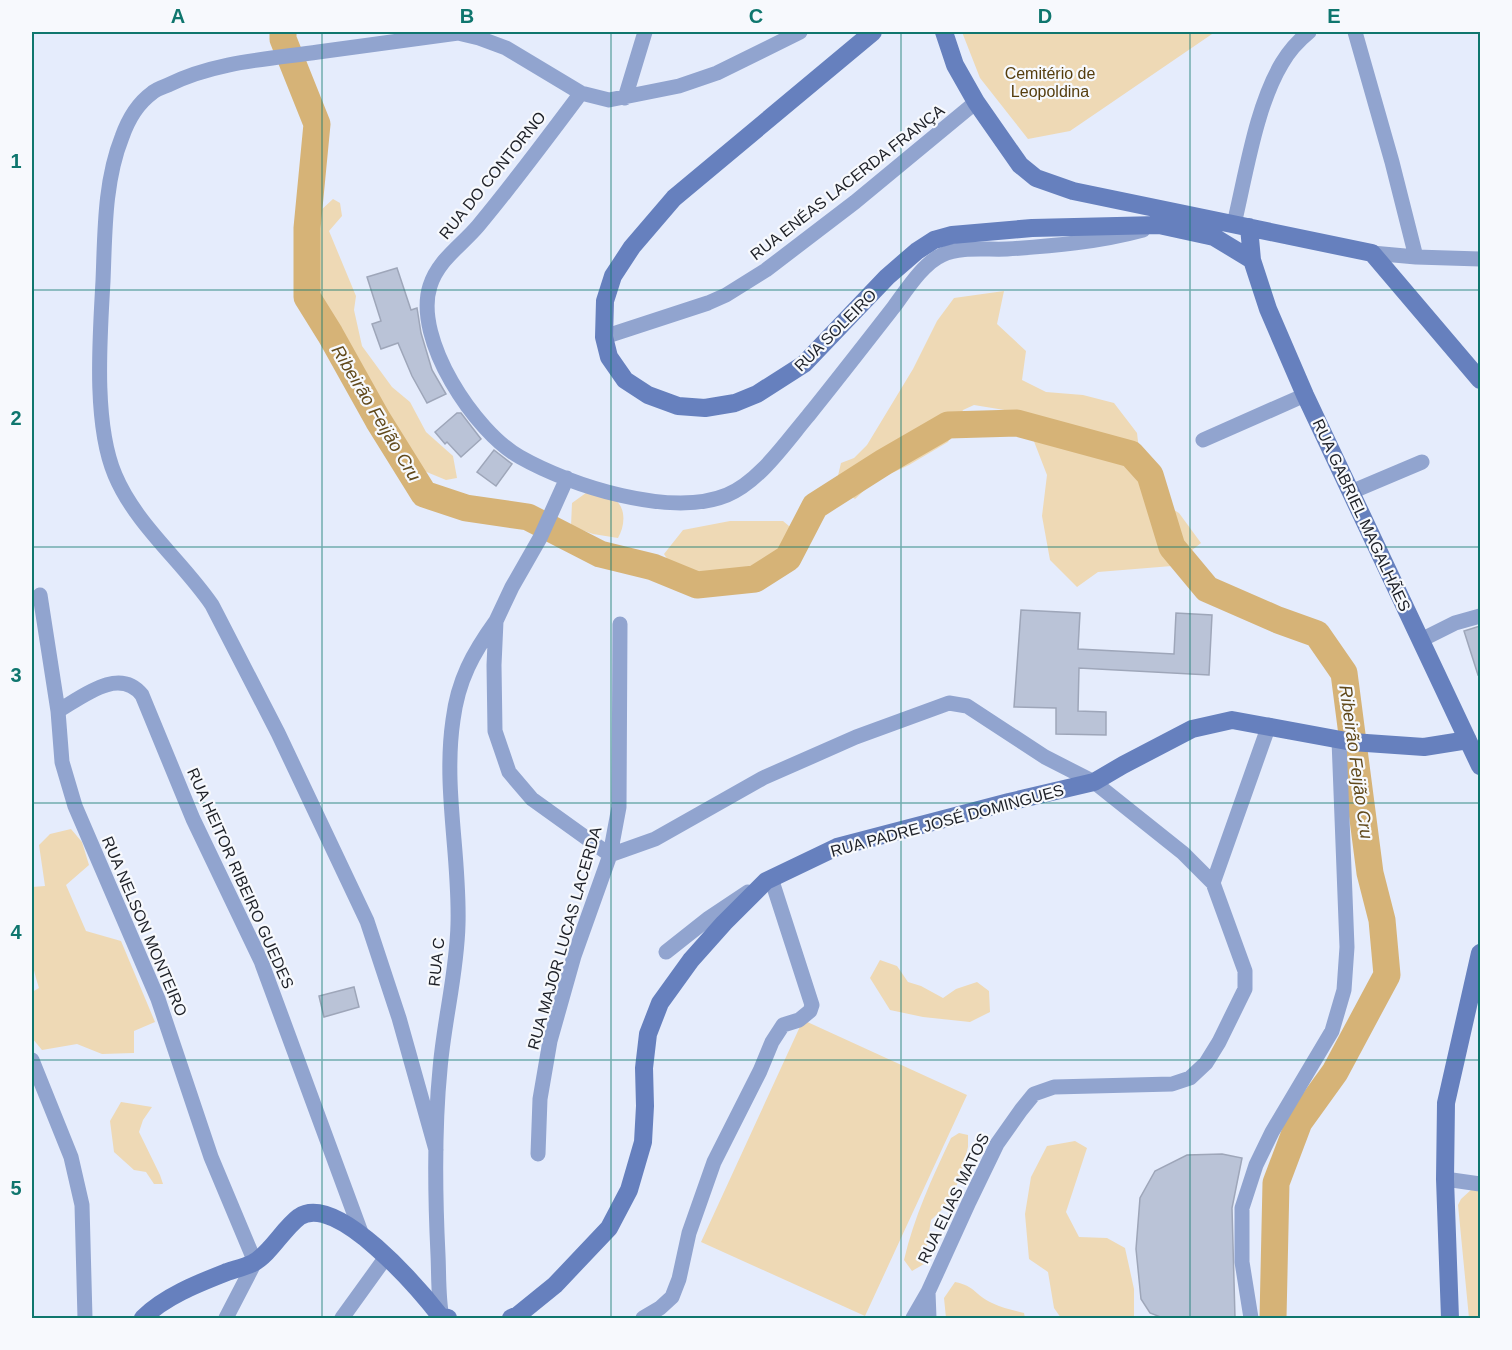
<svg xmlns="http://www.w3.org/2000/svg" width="1512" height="1350" viewBox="0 0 1512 1350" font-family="Helvetica,sans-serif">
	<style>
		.green { fill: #eed9b5 }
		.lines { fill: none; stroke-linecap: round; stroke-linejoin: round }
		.river { stroke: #d6b377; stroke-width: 27 }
		.building { fill: #bac3d7; stroke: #9ea6b9; stroke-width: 1.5 }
		.street { stroke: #91a4cf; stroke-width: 15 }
		.secondary { stroke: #6680be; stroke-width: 18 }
		.grid { fill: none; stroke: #0f766e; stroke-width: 1.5; stroke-opacity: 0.55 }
		.labels { text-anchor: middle; stroke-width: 4.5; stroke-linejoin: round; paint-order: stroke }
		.park-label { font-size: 16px; fill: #553d0d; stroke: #f7f9fd }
		.street-label { font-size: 16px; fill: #1e2128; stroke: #f7f9fd }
		.water-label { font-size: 18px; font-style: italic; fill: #61491b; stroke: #f7f9fd }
		.neatline { fill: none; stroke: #0f766e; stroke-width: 2 }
		.grid-label { font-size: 20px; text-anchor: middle; font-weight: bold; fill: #0f766e }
	</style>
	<rect width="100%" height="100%" fill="#e5ecfc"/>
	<path class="green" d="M962,32H1215L1070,131L1028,139L980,78Z
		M333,199L340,203L342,216L329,231L356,296L354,310L362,346L392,387L410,402L426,432L453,456L457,478L446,480L417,468L394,433L316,296L311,277L320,211Z
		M1004,291L997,324L1026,351L1022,380L1046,392L1083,395L1114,403L1137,433L1144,492L1179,513L1201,543L1172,566L1098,572L1077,587L1050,560L1042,516L1047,475L1023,413L974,405L963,410L948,442L909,465L873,482L855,499L836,484L841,463L854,458L867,445L913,369L937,321L954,298Z
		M590,490C597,493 607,494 613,498C627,507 625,526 618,538L593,534L571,526L572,503Z
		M730,521H783L807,541L799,566L781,578L746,573L693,572L673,568L664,554L683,530Z
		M71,829L82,842L89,865L66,885L86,931L121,941L155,1022L134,1031V1053L102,1054L77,1044L42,1050L32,1038V992L39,988C33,969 28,950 34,930L32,926V887L45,886L39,845L50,834Z
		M880,960L897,966L908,982L921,986L943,998L956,989L977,982L989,991L990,1012L970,1022L923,1017L890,1010L870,978Z
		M803,1020L967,1095L865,1316L701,1242Z
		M121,1102L152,1107L143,1120L139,1132L160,1175L163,1184H154L146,1172L134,1170L114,1152L110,1121Z
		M959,1133L968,1135V1147L960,1178L948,1204L931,1220L924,1264L912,1271L904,1260C914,1217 932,1178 951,1138Z
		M1075,1141L1087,1148L1066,1212L1079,1237L1107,1238L1125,1248L1134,1289V1318H1061L1054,1308L1048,1272L1029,1259L1025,1214L1031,1177L1047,1146Z
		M1472,1189H1480V1318H1469L1458,1205L1461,1199Z
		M955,1282C975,1286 975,1295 992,1303C1002,1308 1013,1310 1024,1313L1025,1318H946L944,1298Z"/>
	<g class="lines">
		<path class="river" d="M283,32V39L317,124L307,228V297L330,334L378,420L424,494L466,508L528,517L600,554L653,567L697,585L755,579L788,558L815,506L884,462L948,425L1017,423L1131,454L1150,475L1172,547L1207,589L1278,620L1317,634L1344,673L1370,873L1382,920L1387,975L1335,1072L1299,1122L1276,1183L1273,1318"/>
	</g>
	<path class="building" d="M397,268L411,310L417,308L421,333L432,370L446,394L427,403L412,376L398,343L381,349L372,324L381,321L367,277Z
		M457,413H461L481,439L461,457L447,442L445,444L435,432Z
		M494,450L512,464L496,486L477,472Z
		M1021,610L1080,613L1078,649L1174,654L1176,613L1212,615L1209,675L1079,668L1078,711L1106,712V735L1056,734V708L1014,707Z
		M1480,626V674L1478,675L1464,631Z
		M354,987L359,1007L324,1017L319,996Z
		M1222,1154L1242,1158L1232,1208L1235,1318H1163L1150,1313L1141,1299L1136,1249L1140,1198L1155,1171L1187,1155Z"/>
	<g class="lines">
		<path class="street" d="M1355,32L1392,162L1416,257
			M581,93C547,138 514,183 478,226C461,246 438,260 430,286C413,339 475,432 520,457C571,486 671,518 727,495C759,482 786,442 808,416C837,380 865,344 893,308C905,292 923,263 942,255C960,246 987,250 1007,249C1053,246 1099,242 1143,230
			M625,98L645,32
			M1234,224C1246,174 1256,106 1282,63C1289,51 1298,41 1309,32
			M1372,253L1416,257L1480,259
			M604,337L708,303L726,295L766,270L855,202L976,102
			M1203,440L1305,395
			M567,478L540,538L512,587L496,621L494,665L495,731L509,772L532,799L610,855L655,839L763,778L856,737L949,703L967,706L1045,757L1094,782L1183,853L1213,883L1245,971V989L1219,1042L1206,1063L1190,1078L1172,1084L1054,1087L1034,1094L1021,1110L997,1144L969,1202L928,1292L929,1318
			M1351,492L1422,462
			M40,595L58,711L62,762L75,806L158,999L211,1157L255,1262L226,1318
			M1421,640L1455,623L1480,616
			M58,711C82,697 119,666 142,695L193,819L261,961L362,1235
			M1213,883L1269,725
			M666,952L709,918L748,892
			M32,1060L71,1157L82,1205L85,1318
			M436,1150L399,1018L367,921L278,733L212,605C182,561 136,525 115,475C93,423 100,337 103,281C105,234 104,182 122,137C128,120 137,104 152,93C156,89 163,87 168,85C214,62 268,59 318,52C365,46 411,39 458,33L479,38L506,48L581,93L609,100L679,86L717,73L800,32
			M538,1154L540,1099L550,1041L574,956L610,855L619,807L620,624
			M1445,1179L1480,1184
			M342,1318L386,1257
			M442,1318C438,1298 439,1276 438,1255C435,1194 434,1130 440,1069C444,1020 457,973 458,924C460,856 443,788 453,720C458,680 473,653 496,621
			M643,1318L660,1308L672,1297L679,1279L689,1233L714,1162L760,1071L772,1042L783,1025L799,1020L810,1011L812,1005L771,878
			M913,1318L928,1292
			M1251,1318L1242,1262V1208L1256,1165L1272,1132L1332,1031L1344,990L1347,947L1339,740"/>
		<path class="secondary" d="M873,32L674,198L632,247L613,276L605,301L604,337L609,357L625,380L648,395L678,406L705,408L735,403L757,394L804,364L887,277L917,251L934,240L952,235L1032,228L1159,225L1214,237L1252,260
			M944,32L955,65L976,102L1020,165L1036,178L1073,191L1372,253L1480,380
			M1249,227L1252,260L1268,309L1305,395L1480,766
			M143,1318C165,1296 199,1283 227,1272C236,1269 245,1267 253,1263C270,1254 283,1229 299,1217C336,1191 420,1290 441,1317L448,1318
			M511,1318L518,1315L555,1285L609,1228L629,1190L643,1142L645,1106L644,1068L648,1034L660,1003L691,960L724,923L766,881L837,847L1009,802L1094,782L1123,765L1192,729L1232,720L1352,742L1424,747L1468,740
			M1450,1318L1445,1179L1446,1103L1480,953"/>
	</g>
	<path class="grid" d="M322,32V1318M611,32V1318M901,32V1318M1190,32V1318M32,290H1480M32,547H1480M32,803H1480M32,1060H1480"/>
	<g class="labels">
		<g class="park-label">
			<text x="1050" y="79">Cemitério de<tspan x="1050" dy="18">Leopoldina</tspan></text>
		</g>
		<g class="street-label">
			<text transform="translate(492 175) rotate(-51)" y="6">RUA DO CONTORNO</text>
			<text transform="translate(847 182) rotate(-38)" y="6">RUA ENÉAS LACERDA FRANÇA</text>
			<text transform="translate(835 330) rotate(-45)" y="6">RUA SOLEIRO</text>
			<text transform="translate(1362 515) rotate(65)" y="6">RUA GABRIEL MAGALHÃES</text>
			<text transform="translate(947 820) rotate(-15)" y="6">RUA PADRE JOSÉ DOMINGUES</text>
			<text transform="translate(241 878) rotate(66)" y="6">RUA HEITOR RIBEIRO GUEDES</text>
			<text transform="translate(145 926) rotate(67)" y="6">RUA NELSON MONTEIRO</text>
			<text transform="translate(564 938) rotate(-74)" y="6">RUA MAJOR LUCAS LACERDA</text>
			<text transform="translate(436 962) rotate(-84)" y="6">RUA C</text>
			<text transform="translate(953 1198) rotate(-64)" y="6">RUA ELIAS MATOS</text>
		</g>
		<g class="water-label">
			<text transform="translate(376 413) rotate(59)" y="6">Ribeirão Feijão Cru</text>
			<text transform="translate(1356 762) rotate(82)" y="6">Ribeirão Feijão Cru</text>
		</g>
	</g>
	<rect width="1512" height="1350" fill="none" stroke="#f7f9fd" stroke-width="66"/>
	<rect x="33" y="33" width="1446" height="1284" class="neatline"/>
	<g class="grid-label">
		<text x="178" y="23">A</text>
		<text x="467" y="23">B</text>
		<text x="756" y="23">C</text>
		<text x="1045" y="23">D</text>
		<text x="1334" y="23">E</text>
		<text x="16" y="168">1</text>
		<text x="16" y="425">2</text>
		<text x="16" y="682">3</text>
		<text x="16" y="939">4</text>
		<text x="16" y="1195">5</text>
	</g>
</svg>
